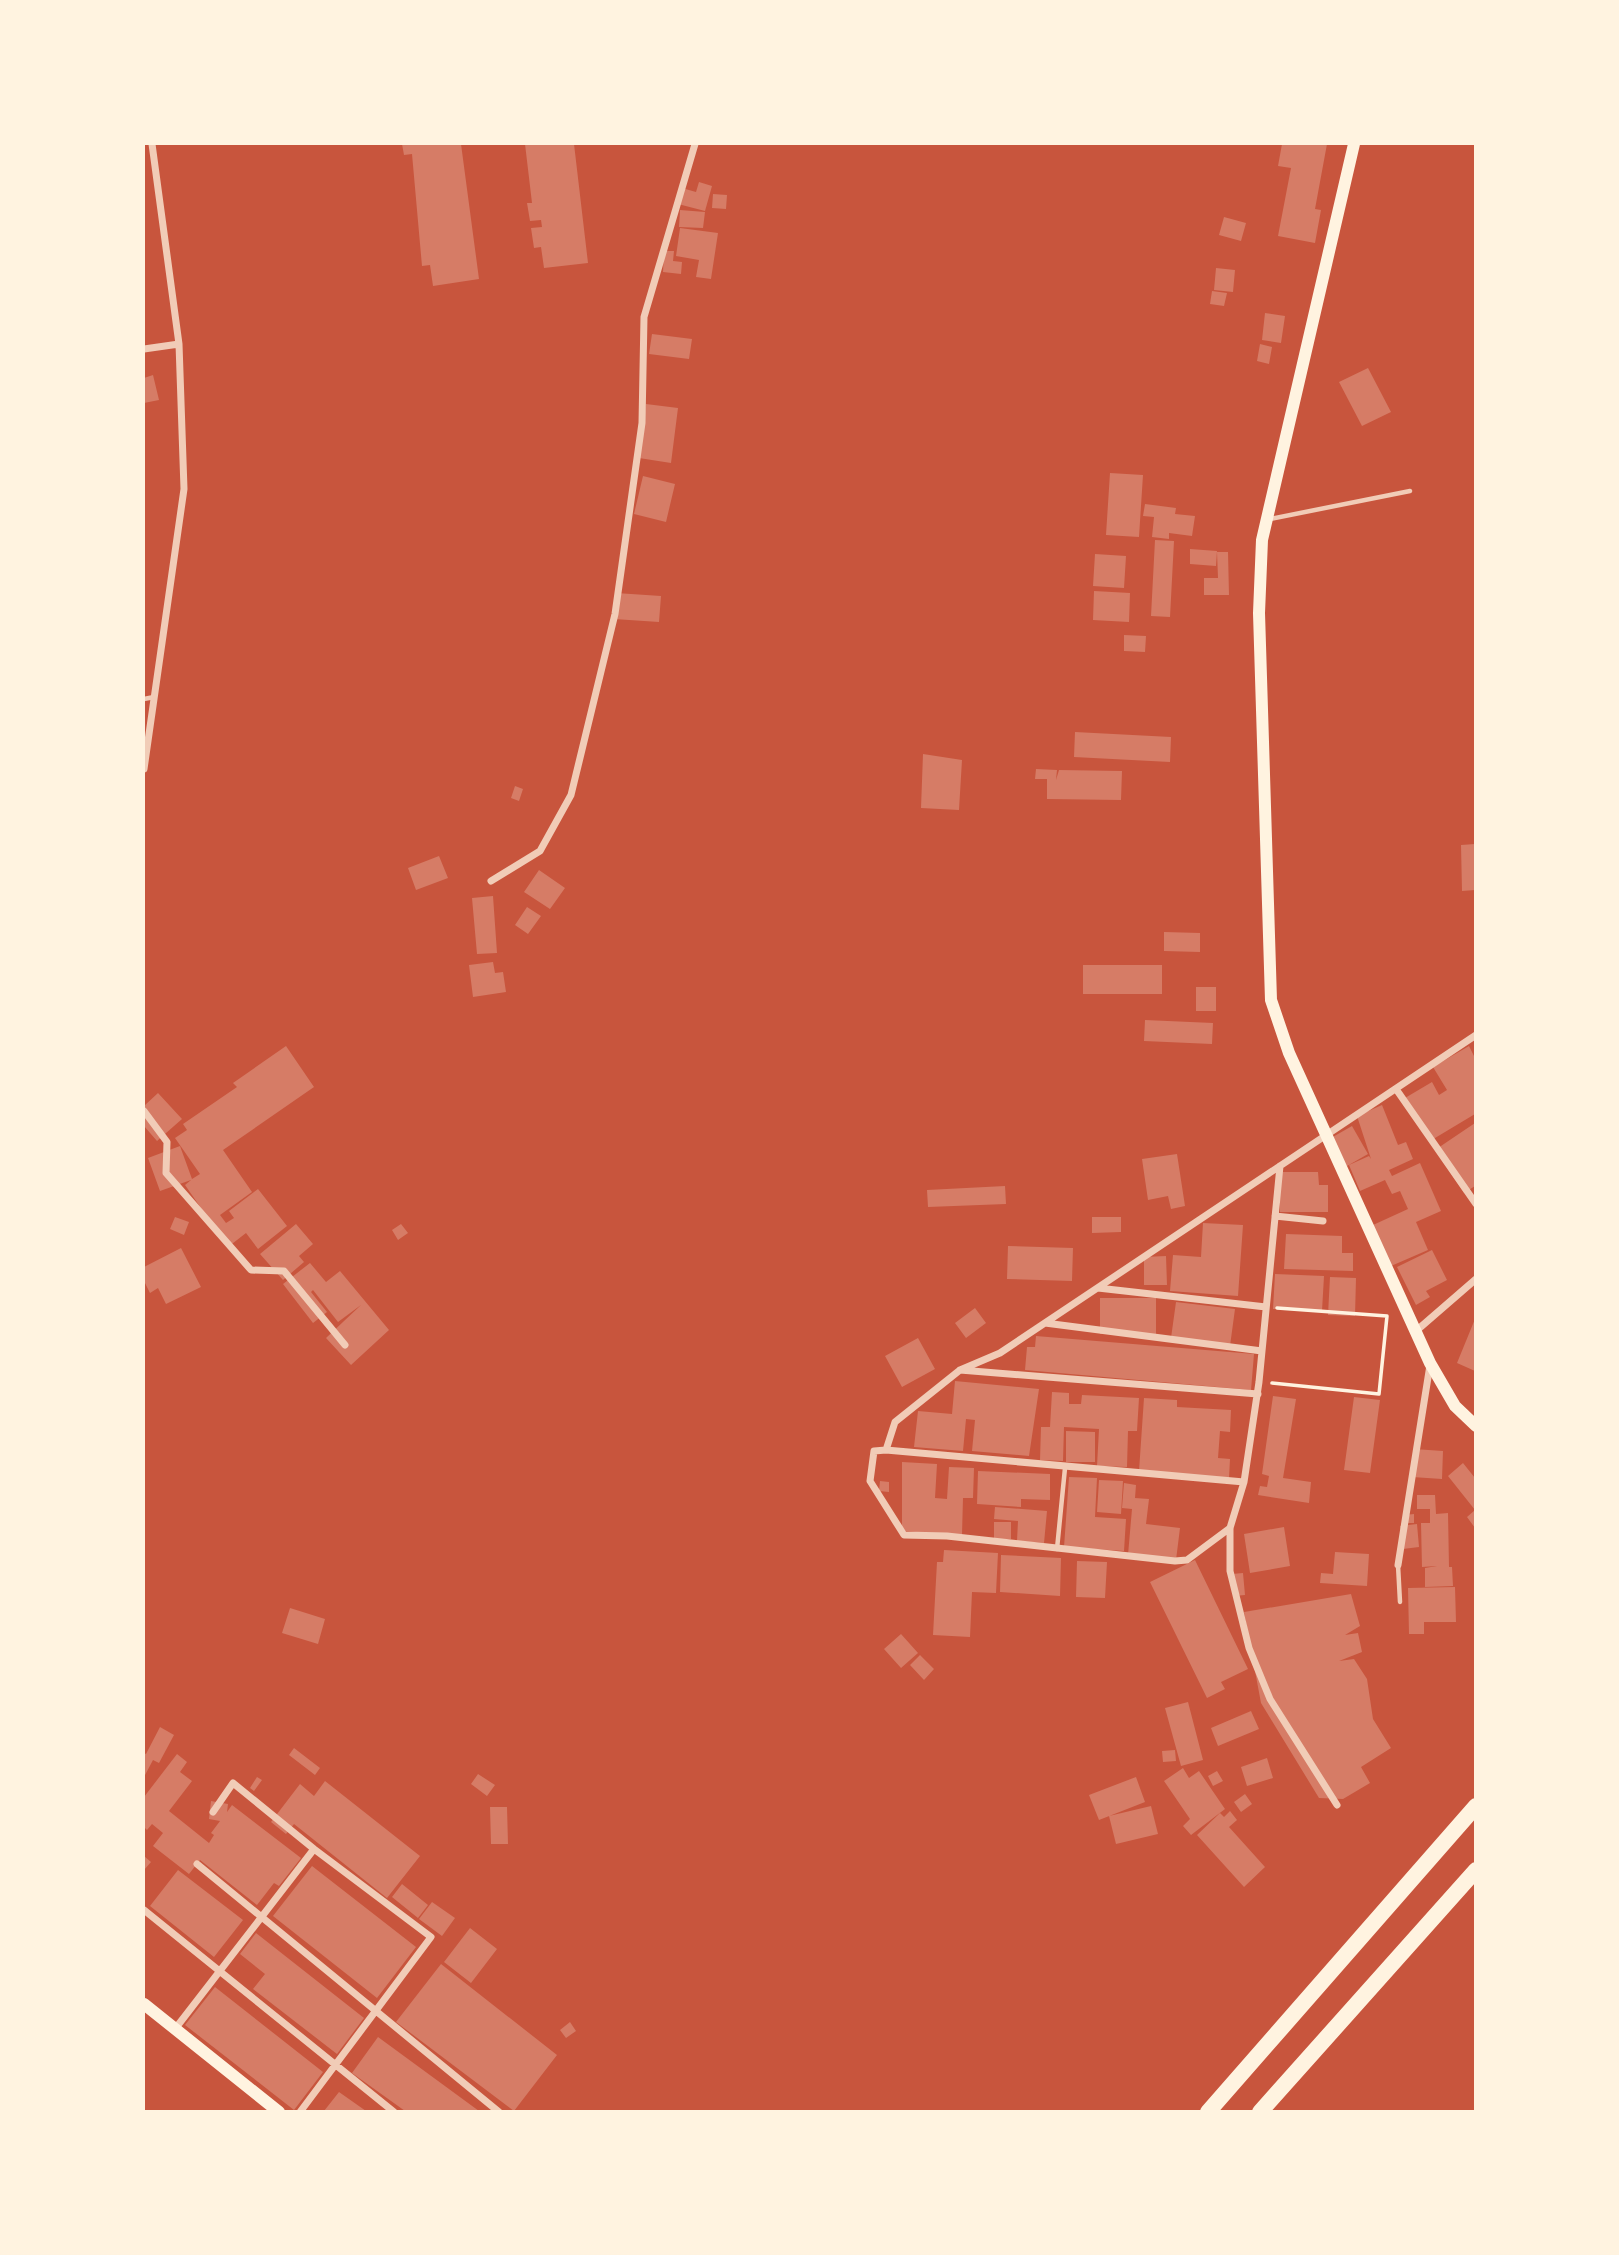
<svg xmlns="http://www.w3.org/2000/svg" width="1619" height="2255" viewBox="0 0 1619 2255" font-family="Commissioner,sans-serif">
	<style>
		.building { fill: #d67c66 }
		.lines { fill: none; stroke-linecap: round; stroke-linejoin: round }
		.path { stroke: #fff3e0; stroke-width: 3.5 }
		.service { stroke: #f1ccb7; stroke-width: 4.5 }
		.minor { stroke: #f1ccb7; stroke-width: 7 }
		.secondary { stroke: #fff3e0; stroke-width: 12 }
		.motorway { stroke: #fff3e0; stroke-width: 16 }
	</style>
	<rect width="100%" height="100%" fill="#c8553d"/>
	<path class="building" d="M402,144H461L479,279L433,286L430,265L422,266L412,154L404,155Z
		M525,144H574L588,263L544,268L541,247L534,248L531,228L542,227L541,220L530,221L527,203H532Z
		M1282,144H1327L1315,209L1321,210L1315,243L1278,236L1291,168L1278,166Z
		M699,182L712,186L705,211L678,204L682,188L696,192Z
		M713,194L727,195L726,209L712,208Z
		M680,210L705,212L703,228L679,227Z
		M1224,217L1246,223L1241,241L1219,235Z
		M680,228L718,233L711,279L696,277L699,260L676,256Z
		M664,251H674L673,261L682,262L681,274L663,272Z
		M1216,268L1235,270L1233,292L1214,290Z
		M1212,291L1227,293L1224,306L1210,304Z
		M1265,313L1285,316L1281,343L1262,340Z
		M652,334L692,339L689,359L649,354Z
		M1260,344L1272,347L1269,364L1257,361Z
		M1368,368L1391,412L1362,426L1339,382Z
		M153,375L159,400L144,403V378Z
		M646,404L678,408L671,463L639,458Z
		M1110,473L1143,475L1139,537L1106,535Z
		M643,476L675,484L666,522L634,514Z
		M1145,504L1176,508L1175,514L1195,516L1192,536L1169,533V539L1152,537L1154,517L1143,516Z
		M1155,540L1174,541L1170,617L1151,616Z
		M1190,549L1217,551L1216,566L1190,564Z
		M1217,552H1228L1229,595H1204V578H1218Z
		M1095,554L1126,556L1124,588L1093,586Z
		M1094,591L1130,593L1129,622L1093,620Z
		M616,593L661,596L659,622L614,619Z
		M1124,635L1146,636L1145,652L1124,651Z
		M1075,732L1171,737L1170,762L1074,757Z
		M923,754L962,760L959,810L921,808Z
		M1036,769L1057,770L1056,780L1059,770L1122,771L1121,800L1047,799V779H1035Z
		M515,786L523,789L519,801L511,798Z
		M1475,844V890L1462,891L1461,845Z
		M439,856L448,878L416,890L408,868Z
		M539,870L565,888L550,909L524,892Z
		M493,896L497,953L477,954L472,898Z
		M527,907L541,916L528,934L515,925Z
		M1164,932L1200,933V952L1164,951Z
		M493,962L495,973L503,972L506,992L473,997L469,965Z
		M1083,965H1162V994H1083Z
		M1196,987H1216V1011H1196Z
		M1145,1020L1213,1023L1212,1044L1144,1041Z
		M286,1046L314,1087L223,1150L252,1192L220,1215L226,1223L234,1218L229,1211L258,1189L287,1226L258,1249L246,1233L228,1247L185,1185L191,1180L160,1191L148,1158L180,1146L192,1179L200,1174L175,1138L187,1130L183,1124L237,1087L233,1083Z
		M1469,1046L1475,1058V1114L1430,1141L1405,1098L1432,1082L1439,1095L1447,1090L1433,1067Z
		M158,1093L182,1119L157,1141L144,1126V1106Z
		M1382,1105L1398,1145L1406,1142L1413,1159L1389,1170L1392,1176L1420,1163L1441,1211L1416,1222L1428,1250L1391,1266L1373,1225L1408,1209L1400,1191L1392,1194L1385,1180L1360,1191L1349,1165L1369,1156L1371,1159L1357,1116Z
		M1475,1123V1186L1464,1193L1435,1150Z
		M1352,1126L1368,1154L1347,1166L1331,1138Z
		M1177,1154L1185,1206L1171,1209L1168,1196L1148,1200L1142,1159Z
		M1280,1172H1318L1319,1185H1328V1212H1280Z
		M1005,1186L1006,1204L928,1207L927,1190Z
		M175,1217L189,1222L184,1235L170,1229Z
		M1092,1217H1121V1232L1092,1233Z
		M1203,1223L1243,1225L1238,1296L1170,1291L1173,1255L1201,1257Z
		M296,1224L313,1244L299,1256L304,1262L283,1280L260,1254Z
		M401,1224L408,1233L398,1240L392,1230Z
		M1286,1234L1342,1236V1253H1353V1271L1284,1269Z
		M1008,1246L1073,1248L1072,1281L1007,1279Z
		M181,1248L201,1287L166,1304L158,1288L150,1293L144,1281V1267Z
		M1432,1250L1447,1280L1426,1291L1430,1297L1416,1305L1397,1267Z
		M1166,1256L1167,1285H1144V1257Z
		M310,1263L326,1282L340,1271L389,1330L351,1365L326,1338L361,1305L338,1322L313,1290L311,1292L327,1312L313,1323L283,1284Z
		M1275,1274L1324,1276L1322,1311L1273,1309Z
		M1330,1277L1356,1278L1355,1316L1328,1315Z
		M1100,1298H1156V1334H1100Z
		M1176,1302L1235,1309L1230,1346L1171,1338Z
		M975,1308L986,1323L966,1338L955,1323Z
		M1475,1319V1371L1457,1363Z
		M1036,1336L1254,1354L1251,1390L1025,1370L1027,1347H1035Z
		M918,1338L935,1369L902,1387L885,1356Z
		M955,1381L1039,1389L1029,1456L972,1451L975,1420L966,1419L963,1451L914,1447L918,1411L952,1414Z
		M1052,1392L1069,1393V1404H1081L1082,1395L1139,1398L1137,1431H1128L1127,1467L1097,1466L1099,1429L1064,1427L1063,1461L1040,1460L1041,1427H1050Z
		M1273,1396L1296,1399L1283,1478L1311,1482L1309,1503L1258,1495L1260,1486L1267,1487L1269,1476L1262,1474Z
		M1354,1397L1380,1400L1370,1473L1344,1470Z
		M1144,1398L1177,1400V1407L1231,1410L1230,1432L1220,1431L1218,1458L1230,1459L1229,1478L1139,1471Z
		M1066,1431L1095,1432V1462H1066Z
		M1414,1449L1443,1451L1442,1479L1412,1477Z
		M902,1462L937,1464L935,1498L947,1499L949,1467L974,1468L973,1498H963L962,1535L902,1531Z
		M1463,1463L1475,1478V1510L1448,1476Z
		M978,1471L1050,1474V1500L1021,1499V1507L977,1504Z
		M1069,1477L1097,1478L1095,1517L1126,1519L1124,1551L1064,1547Z
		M1099,1480L1123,1481L1121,1514L1097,1512Z
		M880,1481L889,1482V1492L879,1491Z
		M1124,1483L1136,1485L1135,1498L1149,1499L1146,1524L1180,1528L1176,1560L1128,1555L1132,1509L1122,1508Z
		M1417,1495H1435L1436,1514L1448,1513L1449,1567H1452L1453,1586L1425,1587V1568L1437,1566L1422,1567L1421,1523H1430V1509H1417Z
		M995,1507L1047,1511L1044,1543L1017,1541L1018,1521L994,1519Z
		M1475,1510V1528L1467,1517Z
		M1414,1514V1523H1405V1515Z
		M994,1522H1011V1539H994Z
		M1417,1524L1419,1547L1403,1549L1400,1526Z
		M1284,1527L1290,1566L1250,1573L1244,1534Z
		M944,1550L998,1553L996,1593L972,1592L970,1637L933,1635L937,1562H943Z
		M1335,1552L1369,1554L1367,1586L1320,1583L1321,1573L1333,1574Z
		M1001,1555L1061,1558L1060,1596L1000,1592Z
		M1195,1560L1248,1669L1221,1682L1225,1689L1207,1698L1150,1582Z
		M1077,1561L1107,1562L1105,1598L1076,1597Z
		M1243,1573L1245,1595L1234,1596L1232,1574Z
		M1455,1587L1456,1622H1424V1634H1409L1408,1588Z
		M1351,1594L1360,1626L1345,1635L1358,1633L1362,1652L1339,1661L1354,1659L1367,1679L1373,1719L1391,1748L1361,1767L1370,1783L1343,1799L1319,1798L1261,1703L1244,1612Z
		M290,1608L325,1619L318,1644L282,1633Z
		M901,1634L918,1653L901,1668L884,1649Z
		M920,1655L934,1669L924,1680L910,1665Z
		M1188,1702L1203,1760L1181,1766L1165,1708Z
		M1251,1711L1259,1729L1218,1746L1211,1728Z
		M160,1727L174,1735L159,1763L153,1760L144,1777V1753L146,1754Z
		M294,1748L320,1768L315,1775L289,1755Z
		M1175,1750L1176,1761L1163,1762L1162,1751Z
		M177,1754L187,1762L180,1772L192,1781L169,1811L209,1843L214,1835L211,1833L220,1821L209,1819L211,1801L228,1804L227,1812L232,1805L301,1858L279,1886L274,1883L257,1905L200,1860L189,1874L153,1846L163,1833L152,1824L147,1830L144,1827V1797Z
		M1267,1758L1273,1778L1247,1786L1241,1767Z
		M1183,1768L1189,1778L1199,1771L1225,1809L1191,1835L1183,1826L1190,1819L1164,1781Z
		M1217,1771L1223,1781L1213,1786L1208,1776Z
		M478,1774L495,1785L487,1796L471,1784Z
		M257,1777L262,1780L254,1791L250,1788Z
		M1136,1777L1145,1802L1099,1820L1089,1795Z
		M325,1781L420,1856L387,1898L294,1824L286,1834L271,1822L300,1784L314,1796Z
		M1245,1794L1252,1804L1241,1812L1234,1802Z
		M1151,1806L1158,1834L1116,1844L1109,1816Z
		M490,1807H507L508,1844H491Z
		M1230,1811L1237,1820L1229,1827L1265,1867L1244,1887L1197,1835L1220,1813L1224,1817Z
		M144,1856L151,1862L144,1870Z
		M312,1866L416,1947L377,1998L273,1916Z
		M178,1870L243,1920L214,1957L150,1906Z
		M402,1884L428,1905L418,1918L392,1897Z
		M432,1902L455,1918L442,1936L419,1919Z
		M470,1928L497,1949L471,1983L444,1962Z
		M256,1933L364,2018L337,2054L253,1989L265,1974L240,1954Z
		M441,1964L557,2055L514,2111L396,2022Z
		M215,1987L323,2072L294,2110L185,2025Z
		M570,2022L576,2031L566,2038L560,2030Z
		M378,2037L479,2111H405L352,2073Z
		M339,2092L366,2111H324Z"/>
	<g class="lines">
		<path class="path" d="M1272,1383L1379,1394L1387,1316L1277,1308"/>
		<path class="service" d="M1270,519L1410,491
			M144,699L154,697
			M1057,1549L1065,1468
			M1398,1565L1400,1602"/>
		<path class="minor" d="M144,349L179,344
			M144,769L184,489L179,344L152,144
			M491,881L540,851L571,795L615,614L642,423L644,317L695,144
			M1396,1089L1476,1204
			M144,1111L167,1142L166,1173L251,1270L284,1271L345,1345
			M1280,1166L1259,1382L1244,1482L1230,1528V1571L1249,1648L1270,1699L1337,1805
			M1275,1216L1323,1221
			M1098,1288L1266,1307
			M1045,1323L1262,1351
			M1416,1331L1476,1279
			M960,1370L1258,1394
			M886,1450L1244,1482
			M1230,1528L1187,1560L1175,1561L947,1536L904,1535L870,1481L874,1451L886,1450L895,1422L960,1370L1000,1353L1476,1035
			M1398,1565L1430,1365
			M213,1812L233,1783L314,1849L431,1937L300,2112
			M197,1864L499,2112
			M144,1910L394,2112
			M175,2029L314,1849"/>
		<path class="secondary" d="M1354,144L1262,540L1259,613L1271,1000L1289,1053L1430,1363L1455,1406L1476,1426
			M144,2004L279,2112"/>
		<path class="motorway" d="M1208,2112L1476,1806
			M1260,2112L1476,1870"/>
	</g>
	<rect width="1619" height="2255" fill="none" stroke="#fff3e0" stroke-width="290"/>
</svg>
